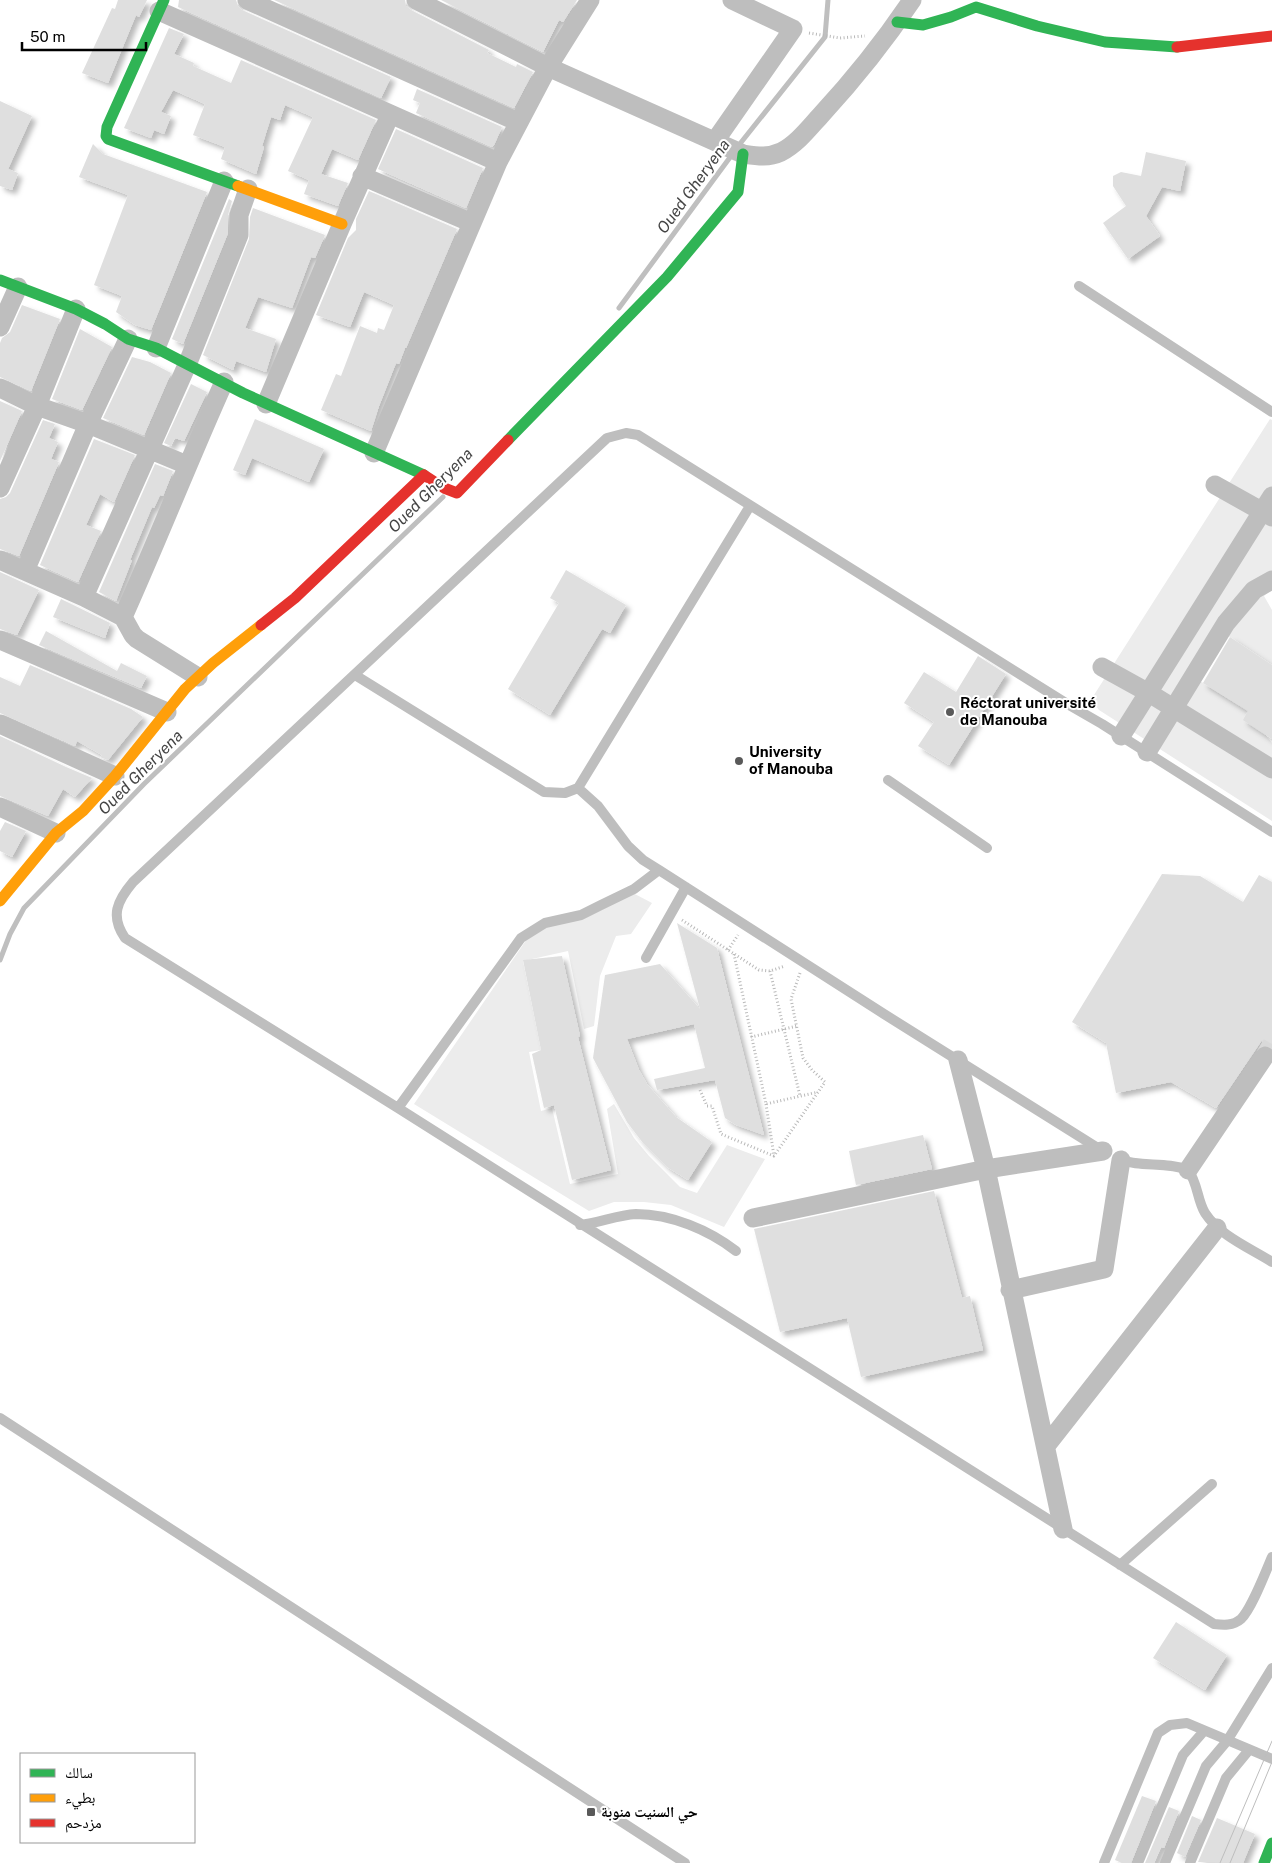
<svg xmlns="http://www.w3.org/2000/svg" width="1272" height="1863" viewBox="0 0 1272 1863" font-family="'Public Sans','Noto Naskh Arabic',sans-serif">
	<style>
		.green { fill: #ececec }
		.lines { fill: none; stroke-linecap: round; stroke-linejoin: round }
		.stream { stroke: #bfbfbf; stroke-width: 5 }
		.building { fill: #dfdfdf; filter: url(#shadow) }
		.street-tunnel { stroke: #d9d9d9; stroke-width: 19; stroke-dasharray: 19 9; stroke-linecap: butt }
		.path { stroke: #b9b9b9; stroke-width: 3; stroke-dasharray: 1 2.5; stroke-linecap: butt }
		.lane { stroke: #bebebe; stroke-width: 10 }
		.street { stroke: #bebebe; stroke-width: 19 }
		.fast { stroke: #30b455; stroke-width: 11 }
		.slow { stroke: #ff9f0a; stroke-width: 11 }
		.jam { stroke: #e5322d; stroke-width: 11 }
		.tram { stroke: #bebebe; stroke-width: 1 }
		.poi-dot { fill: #595959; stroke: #fff; stroke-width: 2 }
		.labels { text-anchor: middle; stroke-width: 4; stroke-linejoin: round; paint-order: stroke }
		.poi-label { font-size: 15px; font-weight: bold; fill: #000; stroke: #fff; text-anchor: start }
		.water-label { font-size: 16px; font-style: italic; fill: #444; stroke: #fff }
	</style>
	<defs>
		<filter id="shadow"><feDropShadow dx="4.5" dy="4.5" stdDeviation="2.5" flood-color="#0004"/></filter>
	</defs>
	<rect width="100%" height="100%" fill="#fff"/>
	<path class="green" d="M1270,419L1272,420V590L1264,596L1272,610V665L1227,635L1200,681L1239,705L1251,685L1265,734L1272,743V821L1099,710L1096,706L1094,695Z
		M631,892L652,903L631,934L616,936L600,976L594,1026L584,1029L568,951L523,961L541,1050L529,1052L541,1111L552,1108L570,1184L618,1174L607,1109L614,1104L634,1138L649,1156L680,1187L697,1193L727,1145L765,1159L724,1227L671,1205L644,1202H614L589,1211L414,1104L529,936L558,920Z"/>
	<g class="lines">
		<path class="stream" d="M739,145L825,37L828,0
			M619,308L731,156
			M0,960L10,934L24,908L144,784L443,497"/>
	</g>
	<path class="building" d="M118,0H147L139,17L136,15L108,83L82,73L112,8L115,9Z
		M179,0H236L238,6L242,10L391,77L381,98L178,7Z
		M274,0H405L406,6L411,10L489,50L487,53L516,67L517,64L533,72L514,108Z
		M441,0H577L563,22L559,20L543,52Z
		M169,28L184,34L174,54L194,63L193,66L231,83L241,60L376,120L358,160L332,149L321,174L348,183L338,206L304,194L309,180L288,171L313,117L285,105L280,120L271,117L262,146L264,147L256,174L221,159L225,147L193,135L205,104L173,90L161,112L171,116L164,134L154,130L151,138L124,128Z
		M417,89L502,127L494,145L492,147L416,113L420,103L413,100Z
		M0,101L32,116L8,169L18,173L12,190L0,186Z
		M396,129L483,168L466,208L378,169Z
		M93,144L103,154L207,192L151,330L135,325L116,312L122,296L94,285L128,195L79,177Z
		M1146,152L1186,161L1180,191L1162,187L1146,216L1160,236L1128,259L1103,223L1126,206L1113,186V176L1121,172L1141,176Z
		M369,191L457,229L406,348H405L399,364L396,363L379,406L371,431L321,410L336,374L341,376L360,326L377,333L378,328L384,330L394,305L364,292L350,327L316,315L348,238L356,230V219Z
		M229,199L232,201L228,215V233L183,344L172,339Z
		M253,208L325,235L315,258L311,257L292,308L258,297L245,328L276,339L266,372L236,361L233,370L203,355L249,239L250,217Z
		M22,305L60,319L31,391L0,377V343L2,338L10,332Z
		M80,329L112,347L82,410L52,399Z
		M132,357L150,362L171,373L144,435L103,418Z
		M191,384L207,392L184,441L175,438L171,446L164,443Z
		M0,401L22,411L0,461Z
		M255,419L324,449L309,482L252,458L245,475L233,470Z
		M43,420L55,424L49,438L58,442L51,459L59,462L19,556L0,549V499L6,497L10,493Z
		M94,439L135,455L114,502L100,494L86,525L101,531L78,582L40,565Z
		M155,464L173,471L163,496L160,495L154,508L152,507L130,560H132L116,601L99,592Z
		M566,570L626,605L610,633L602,629L550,715L508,689L559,603L550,598Z
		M0,572L39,590L17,635L0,629Z
		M61,599L110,623L105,638L53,617Z
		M46,631L117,671L121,663L147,676L141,688L39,645Z
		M1230,637L1272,665V739L1243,720L1248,711L1203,683Z
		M978,656L1006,674L949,765L918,746L934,722L904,703L924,672L956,692Z
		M30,665L131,709L143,717L108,760L100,757L102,755L77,741L75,746L0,713V677L20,686Z
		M0,736L66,767L92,778L75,797L63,789L48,816L0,796Z
		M5,822L26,831L12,857L0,851V831Z
		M1162,874L1200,876L1243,902L1259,875L1272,882V1047L1263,1045L1262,1040L1216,1108L1171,1082L1116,1093L1106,1043L1072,1022Z
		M677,923L717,948L764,1135L736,1125L725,1118L715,1080L657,1090L654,1079L705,1068L694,1024L627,1039L639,1070L647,1084L676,1117L712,1142L688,1180L667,1167L643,1143L627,1122L593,1058L605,975L660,964L700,1009Z
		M562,956L580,1036L578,1037L611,1170L572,1180L554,1105L544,1108L532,1054L541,1050L523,960Z
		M923,1135L932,1169L856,1185L849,1151Z
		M934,1191L962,1298L970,1296L983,1350L861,1377L847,1318L780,1332L754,1229Z
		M1176,1622L1227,1655L1205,1690L1153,1658Z
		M1142,1796L1156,1801L1131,1863H1122L1115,1860Z
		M1169,1807L1179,1811L1164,1848L1161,1847L1154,1863H1145Z
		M1192,1816L1201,1820L1185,1857L1177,1853Z
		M1217,1818L1255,1834L1243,1863L1198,1862Z"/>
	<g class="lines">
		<path class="street-tunnel" d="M1265,1056L1272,1044"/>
		<path class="path" d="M809,33L840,38L865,36
			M682,920L759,970L770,971L785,966
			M728,950L738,935
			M734,954L766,1104L818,1092
			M770,971L800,1096
			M751,1037L797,1026
			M700,1090L707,1106H712L721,1134L774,1156L825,1082L812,1070L803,1058L791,999L800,973
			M766,1104L774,1156"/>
		<path class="lane" d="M1079,286L1272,412
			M355,675L544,792L565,793L578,788L598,806L628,846L643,860L659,870
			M888,780L987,848
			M578,788L750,506
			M1272,832L1102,724L1069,705L638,435L626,433L607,438L133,882C117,901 110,916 125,938L398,1108L1214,1624C1223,1625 1233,1626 1241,1619C1252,1608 1265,1573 1272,1557
			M646,958L686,887
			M398,1108L521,938L545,923L581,915L601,905L634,889L659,870L884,1014L1101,1150
			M1118,1159C1141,1168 1165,1161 1188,1170C1198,1183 1197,1200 1205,1213C1220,1236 1250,1248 1272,1262
			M580,1225C599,1223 617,1215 636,1214C671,1214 709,1230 736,1251
			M0,1418L685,1863
			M1120,1565L1212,1484
			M1104,1863L1158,1733L1170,1725L1187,1723L1272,1759
			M1138,1863L1183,1755L1204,1731
			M1165,1863L1206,1766L1227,1741L1272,1668
			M1190,1863L1226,1778L1249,1750"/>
		<path class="street" d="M247,0L518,122
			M416,0L548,67L743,154C757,156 768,158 781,152C797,144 809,128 821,115C855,78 884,42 912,0
			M159,11L498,162
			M715,141L793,29L732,0
			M362,176L472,223
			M0,327L18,287
			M156,348L224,181
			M0,388L37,406L88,424L187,465
			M266,404L342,224L390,115
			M374,453L498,162L548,67L590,0
			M1215,485L1272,517
			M0,488L37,406L76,309
			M0,560L84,597L123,617L133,635L137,639L198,677
			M25,571L88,424L128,339
			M84,597L187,365L239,235V215L248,189
			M123,617C158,539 189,460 224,382
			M0,640L167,712
			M1102,667L1149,693L1272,769
			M0,724L115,776
			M1121,736L1272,496
			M1147,752L1226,623L1254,590L1272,580
			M0,807L56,833
			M958,1060L986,1169L1063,1529
			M1188,1170L1265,1056
			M753,1218L986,1169L1103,1151
			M1010,1290L1104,1269L1121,1160
			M1046,1446L1217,1228"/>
		<path class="fast" d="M164,0L107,127L106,136L108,139L238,186
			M897,22L923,25L951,17L976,7L1037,26L1105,42L1177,47
			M0,280L76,309L105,324L128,339L156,348L243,393L424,475
			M508,440L667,277L738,192L743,154
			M1264,1863L1272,1843"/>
		<path class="slow" d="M238,186L342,224
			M0,901L56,833L83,811L115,776L185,689L213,663L261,625"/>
		<path class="jam" d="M1177,47L1272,36
			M261,625L295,598L424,475L444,488L457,493L508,440"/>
		<path class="tram" d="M1220,1863L1272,1741
			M1230,1863L1272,1762"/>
	</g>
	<g class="poi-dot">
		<circle cx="950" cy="712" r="5"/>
		<circle cx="739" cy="761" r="5"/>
		<rect x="586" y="1807" width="10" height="10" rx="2.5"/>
	</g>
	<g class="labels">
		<g class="poi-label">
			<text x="960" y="708">Réctorat université<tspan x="960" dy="17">de Manouba</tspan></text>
			<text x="749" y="757">University<tspan x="749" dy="17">of Manouba</tspan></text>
			<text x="601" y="1817">حي السنيت منوبة</text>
		</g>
		<g class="water-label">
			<text transform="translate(693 186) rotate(-54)" y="6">Oued Gheryena</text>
			<text transform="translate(430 490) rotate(-45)" y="6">Oued Gheryena</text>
			<text transform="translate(140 772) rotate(-45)" y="6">Oued Gheryena</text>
		</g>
	</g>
	<rect x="20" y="1753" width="175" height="90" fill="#ffffff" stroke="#999999"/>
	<rect x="30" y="1769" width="25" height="8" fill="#30b455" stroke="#999999"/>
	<text x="65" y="1778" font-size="15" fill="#000000">سالك</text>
	<rect x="30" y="1794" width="25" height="8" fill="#ff9f0a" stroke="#999999"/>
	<text x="65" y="1803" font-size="15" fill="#000000">بطيء</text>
	<rect x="30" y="1819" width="25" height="8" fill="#e5322d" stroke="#999999"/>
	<text x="65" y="1828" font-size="15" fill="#000000">مزدحم</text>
	<path d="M22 42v8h124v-8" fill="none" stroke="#000000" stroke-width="2.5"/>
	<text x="30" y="42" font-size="15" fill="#000000" stroke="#ffffff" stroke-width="4" paint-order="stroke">50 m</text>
</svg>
